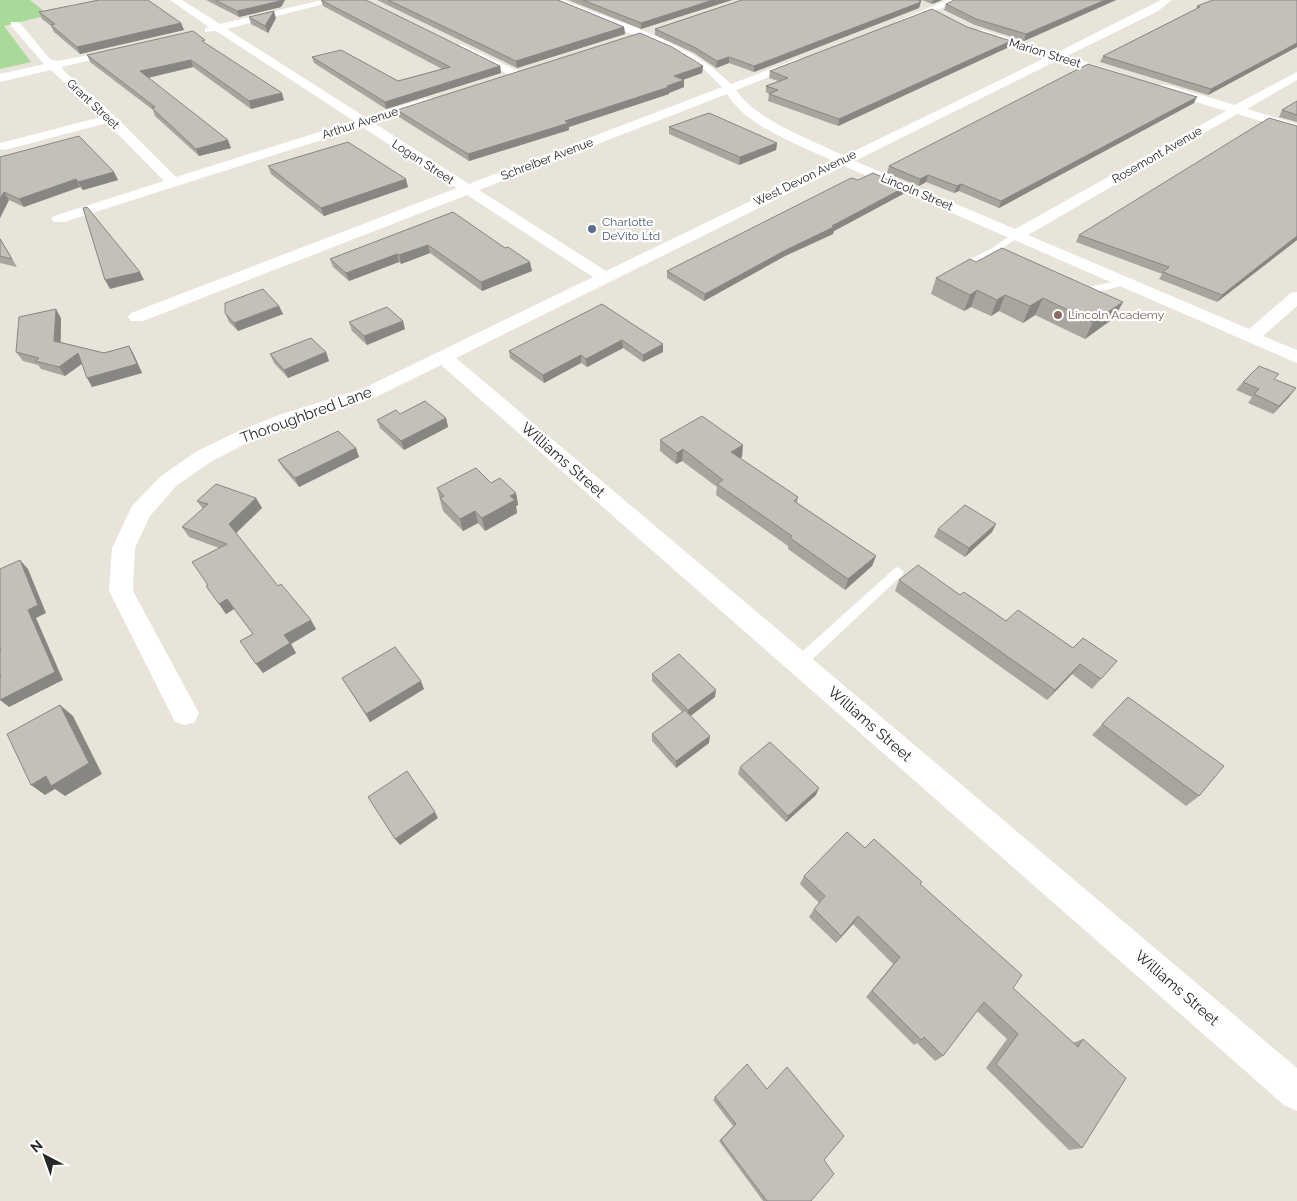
<svg xmlns="http://www.w3.org/2000/svg" width="1297" height="1201" viewBox="0 0 1297 1201" font-family="Raleway,sans-serif">
	<style>
		.green { fill: #a8db9a }
		.lines { fill: none; stroke-linecap: round; stroke-linejoin: round }
		.service { fill: #fff; fill-rule: evenodd }
		.minor { fill: #fff; fill-rule: evenodd }
		.wall { fill: #a8a59f }
		.shaded-wall { fill: #888682 }
		.building { fill: #c3c0b9; stroke: #888682 }
		.service-dot { fill: #5c6f8a; stroke: #fff; stroke-width: 2 }
		.education-dot { fill: #8d6e63; stroke: #fff; stroke-width: 2 }
		.labels { text-anchor: middle; stroke-width: 4.5; stroke-linejoin: round; paint-order: stroke }
		.far-street-label { font-size: 12px; fill: #272727; stroke: #fff }
		.far-service-label { font-size: 12px; fill: #4e5e75; stroke: #fff; text-anchor: start }
		.far-education-label { font-size: 12px; fill: #785e54; stroke: #fff; text-anchor: start }
		.street-label { font-size: 15px; fill: #272727; stroke: #fff }
	</style>
	<rect width="100%" height="100%" fill="#e8e4d9"/>
	<path class="green" d="M0,0H30L49,15L4,26L31,62L0,69Z"/>
	<g class="lines">
		<path class="service" d="M1014,233L1021,235L1002,249L1015,258V262H1009L996,252L962,269L955,267L994,247Z
			M1125,279L1128,280V284C1116,287 1086,298 1076,290C1079,288 1116,282 1125,279Z
			M898,567L904,572L902,575L804,667L799,669L794,667L792,663L794,659L894,569Z"/>
		<path class="minor" d="M170,0H182L220,24L322,0H339L227,29L365,117L426,98H434L436,101L434,104L374,123L469,184L722,87L705,70L668,49L549,0H563C620,23 687,40 731,84L799,58H807V62L736,90C757,121 810,139 844,156L1047,57L975,34V30H983L1056,53L1161,0H1172L1158,11L1067,56L1121,73V77H1113L1058,60L855,161L1015,229L1226,111L1159,91V85H1167L1235,105L1297,72V80L1247,109L1297,124V132L1237,114L1028,235L1249,329L1291,293L1297,292V306L1263,336L1297,350V363L844,166L456,358L1297,1068V1111L1284,1105L441,365L376,397L297,423L253,440L212,461L176,486L150,516L135,548L133,591L199,713L195,722L185,725L175,722L109,591L112,548L132,506L161,476L197,451L239,431L282,414L362,389L593,277L467,195L143,321H131L128,317L131,313L457,188L362,127L64,222H54L51,219L54,216L164,181L107,123L5,150L0,149V143L101,117L51,70L0,82V74L44,64L11,26V22H19L50,59L57,61L126,48V52L62,67L63,70L114,115L176,177L354,121L216,31L205,32V28L209,27ZM727,94C748,128 798,144 833,161L606,271L479,190Z
			M947,0H961L904,24L895,22Z
			M461,44L520,72L522,74L516,77L512,76L457,49V45Z"/>
	</g>
	<path class="wall" d="M206,0H285L281,7L239,17Z
		M321,0L500,66L501,73L386,109L314,63L312,57L398,81L442,69L323,6Z
		M377,0H558L624,27L625,34L517,68Z
		M568,0H732L641,29Z
		M742,0H942L932,4L922,0L920,2L919,8L754,72L729,63L716,68L694,53L655,35V29Z
		M1116,0L1024,41L975,25L944,10L946,4Z
		M1297,0V47L1208,95L1100,62L1103,56L1196,9L1197,6Z
		M39,12L181,23L184,30L80,54L54,32L51,26L42,19Z
		M249,17L276,18L268,33L251,24Z
		M967,27L1011,41L1009,47L838,126L768,101L769,94L766,92V86L778,81L769,78L770,71Z
		M207,44L284,100L251,109L193,67L148,78L231,148L199,156L155,116L153,110L90,62L87,55Z
		M703,66L702,73L683,80L684,87L669,93V94L569,127V130L469,161L399,117L397,110Z
		M1297,101V122L1279,117L1282,110Z
		M1194,103L999,208L959,191L954,193L926,182L919,186L887,173L889,166Z
		M1297,126V240L1217,302L1159,279L1162,274L1076,242L1079,235Z
		M669,127L777,143L776,150L739,165L669,134Z
		M0,157L114,172L118,180L83,190L80,187L24,207L9,200L0,218Z
		M268,166L408,187L324,216L271,174Z
		M858,180L903,194L834,231L833,234L785,256L704,301L667,278V271Z
		M453,212L532,271L482,291L430,253L401,264L399,262L349,281L333,267L330,259Z
		M0,238L17,267L0,263Z
		M976,262L1123,302L1114,318L1085,339L1035,315L1023,323L999,311L991,316L971,307L964,311L931,294L936,278Z
		M602,304L663,352L643,362L623,348L587,367L581,363L544,383L510,358L509,351Z
		M279,306L283,314L238,331L229,322L225,313Z
		M61,318V342L104,353L129,346L134,355L142,373L92,387L82,364L65,376L41,369L38,365L23,361L16,352Z
		M349,322L405,329L367,345L352,331Z
		M326,352L329,361L288,378L274,363L270,354Z
		M1275,379L1289,397L1273,414L1248,403L1252,397L1236,390L1243,382Z
		M400,414L446,418L448,427L404,450L380,428L377,420Z
		M660,440L742,457L740,458L798,497L797,503L876,556L872,566L845,590L788,549V546L716,495L717,487L682,461L676,464L660,451Z
		M356,448L359,457L299,487L283,468L278,460Z
		M491,483L516,493L518,505L516,506L517,513L485,531L478,523L463,531L443,511L437,488Z
		M256,498L262,508L236,533L278,586L316,629L291,644L296,653L263,673L240,641L253,634L234,609L226,614L208,585L219,548L189,537L182,527L203,509L197,501Z
		M996,524L992,532L965,557L934,537L938,529Z
		M899,580L960,595L1006,621L1073,648L1117,661L1092,689L1072,674L1047,700L895,591Z
		M652,674L715,697L690,716L709,743L676,768L652,741V734L682,712L652,681Z
		M342,678L424,689L370,722Z
		M1128,697L1199,796L1186,806L1092,735Z
		M740,767L816,795L786,822L738,774Z
		M865,848L920,884L1013,988L1073,1043L1083,1039L1082,1148L1069,1150L986,1068L1007,1039L977,1011L943,1056L935,1061L917,1043L914,1045L866,997L893,964L853,924L836,943L809,917L814,909L819,903L800,884L804,876Z
		M715,1097L824,1160L811,1201H763L719,1141L733,1126L713,1100Z"/>
	<path class="shaded-wall" d="M280,0H285L281,7L239,17L237,11Z
		M713,0H732L641,29V23Z
		M917,0H922L918,3L921,2L919,8L754,72V66Z
		M933,0H942L932,4Z
		M1105,0H1116L1024,41L1026,34Z
		M274,11L276,18L268,33L265,26Z
		M181,23L184,30L80,54L77,47Z
		M624,27L625,34L517,68L516,61Z
		M1011,41L1009,47L838,126L839,119Z
		M1297,43V47L1208,95L1211,89Z
		M729,57V63L716,68L717,61Z
		M191,60L193,67L143,79L140,71Z
		M500,66L501,73L386,109L385,102Z
		M703,66L702,73L674,83V76Z
		M684,80V87L669,93V94L569,127V130L469,161L468,154Z
		M282,93L284,100L251,109L249,101Z
		M1197,97L1194,103L999,208L1001,201Z
		M228,140L231,148L199,156L196,149Z
		M777,143L776,150L739,165L740,157Z
		M114,172L118,180L83,190L78,182Z
		M928,175L926,182L919,186L920,179Z
		M76,179L80,187L24,207L19,199Z
		M406,179L408,187L324,216L321,208Z
		M961,184L959,191L954,193L957,186Z
		M905,187L903,194L834,231L833,234L785,256L704,301L705,294L786,250Z
		M4,192L9,200L0,218V199Z
		M1297,236V240L1217,302L1222,295Z
		M428,245L430,253L401,264L399,255Z
		M397,254L399,262L349,281L346,273Z
		M530,262L532,271L482,291L481,282Z
		M140,272L144,280L110,289L105,280Z
		M977,290L971,307L964,311L970,295Z
		M1005,295L999,311L991,316L997,300Z
		M1043,298L1035,315L1023,323L1030,306Z
		M1123,302L1114,318L1085,339L1093,322Z
		M279,306L283,314L238,331L234,323Z
		M56,309L61,318L60,349L54,341Z
		M403,321L405,329L367,345L364,336Z
		M622,340L623,348L587,367L586,359Z
		M663,344V352L643,362V355Z
		M129,346L134,355L142,373L92,387L87,378Z
		M326,352L329,361L288,378L284,370Z
		M78,353L84,362L65,376L59,367Z
		M581,355V363L544,383L543,375Z
		M1296,388L1289,397L1273,414L1279,406Z
		M446,418L448,427L404,450L401,441Z
		M743,445L742,457L730,464L731,452Z
		M356,448L359,457L299,487L295,478Z
		M683,449L682,461L676,464L677,453Z
		M516,493L518,505L516,506L517,513L485,531L482,518L510,496Z
		M256,498L262,508L235,534L229,524Z
		M475,511L478,523L463,531L460,519Z
		M996,524L992,532L965,557L969,548Z
		M876,556L872,566L845,590L848,579Z
		M20,560L28,569L46,613L36,618L63,680L9,707L0,700Z
		M227,599L234,609L226,614L219,604Z
		M311,620L316,629L291,644L296,653L263,673L256,664L284,635Z
		M1080,664L1072,674L1047,700L1055,690Z
		M421,681L424,689L370,722L366,714Z
		M716,690L715,697L688,718V710Z
		M60,705L73,716L102,774L65,796L55,789L45,795L31,785L46,776Z
		M710,736L709,743L676,768V761Z
		M819,788L816,795L786,822L788,816Z
		M435,812L438,818L400,845L395,839Z
		M858,916L853,924L836,943L841,936Z"/>
	<path class="building" d="M99,0H148L181,23L77,47L51,25L55,24L39,12Z
		M215,0H280V1L237,11Z
		M321,0H366L500,66L385,102L312,57L341,50L398,81L450,67Z
		M388,0H558L624,27L516,61Z
		M583,0H713L641,23Z
		M742,0H918L921,2L754,66L729,57L717,61L694,47L655,29Z
		M954,0H1105L1026,34L976,19L946,4Z
		M1213,0H1297V43L1211,89L1103,56L1200,7L1197,6Z
		M932,9L967,27L1011,41L839,119L769,94L778,90L766,86L788,78L770,71Z
		M274,11L265,26L249,17Z
		M193,31L205,40L202,41L282,93L249,101L191,60L140,71L228,140L196,149L152,108L155,107L87,55Z
		M640,33L672,47L703,66L674,76L684,80L667,86L669,87L565,121L569,123L468,154L397,110Z
		M1088,64L1197,97L1001,201L961,184L957,186L928,175L920,179L889,166Z
		M1297,101V115L1282,110Z
		M709,113L777,143L740,157L669,127Z
		M1269,118L1297,126V236L1222,295L1163,272L1169,267L1079,235Z
		M79,136L114,172L78,182L76,179L19,199L4,192L0,199V157Z
		M348,142L406,179L321,208L268,166Z
		M873,173L905,187L832,226L834,227L786,250L705,294L667,271L851,178L858,180Z
		M87,207L140,272L105,280L83,208Z
		M453,212L505,248L508,247L530,262L481,282L428,245L399,255L397,254L346,273L330,259Z
		M0,239L12,259L0,256Z
		M1002,248L1123,302L1093,322L1043,298L1030,306L1005,295L997,300L977,290L970,295L936,278L970,259L976,262Z
		M263,289L279,306L234,323L225,313V303Z
		M602,304L663,344L643,355L622,340L586,359L581,355L543,375L509,351Z
		M387,307L403,321L364,336L349,322Z
		M56,309L54,341L104,353L129,346L137,364L87,378L78,353L59,367L35,361L39,358L16,352L19,317Z
		M311,338L326,352L284,370L270,354Z
		M1259,366L1279,374L1274,379L1296,388L1279,406L1254,394L1259,389L1243,382Z
		M425,401L446,418L401,441L377,420L396,410L400,414Z
		M702,416L743,445L731,452L798,497L794,501L876,556L848,579L790,538L792,536L717,484L723,480L683,449L677,453L660,440Z
		M338,431L356,448L295,478L278,460Z
		M476,468L491,483L500,478L516,493L510,496L515,500L482,518L475,511L460,519L440,498L444,496L437,488Z
		M216,484L256,498L229,524L278,586L281,584L311,620L284,635L290,643L256,664L240,641L253,634L227,599L219,604L206,586L208,585L192,562L227,544L182,527L208,504L197,501Z
		M965,505L996,524L969,548L938,529Z
		M20,560L38,605L28,610L55,672L0,700V678L1,677L0,674V650H1L0,648V569Z
		M918,565L960,595L964,592L1006,621L1018,610L1073,648L1083,638L1117,661L1101,679L1080,664L1055,690L899,580Z
		M395,647L421,681L366,714L342,678Z
		M679,654L716,690L688,710L652,674Z
		M1128,697L1224,766L1199,796L1102,724Z
		M60,705L89,763L51,786L46,776L31,785L7,734Z
		M685,710L710,736L676,761L652,734Z
		M770,742L819,788L788,816L740,767Z
		M407,771L435,812L395,839L368,797Z
		M847,832L865,848L874,839L922,882L920,884L1022,975L1013,988L1078,1047L1083,1039L1126,1078L1082,1148L996,1064L1018,1034L984,1002L943,1056L924,1037L921,1040L872,991L900,957L858,916L841,936L814,909L825,896L804,876Z
		M747,1064L767,1089L787,1067L844,1136L824,1160L834,1174L811,1201H767L721,1140L736,1124L715,1097Z"/>
	<circle class="service-dot" cx="592" cy="229" r="5"/>
	<circle class="education-dot" cx="1058" cy="315" r="5"/>
	<g class="labels">
		<g class="far-street-label">
			<text transform="translate(1045 53) rotate(17)" y="4">Marion Street</text>
			<text transform="translate(93 104) rotate(43)" y="4">Grant Street</text>
			<text transform="translate(360 123) rotate(-18)" y="4">Arthur Avenue</text>
			<text transform="translate(1157 155) rotate(-30)" y="4">Rosemont Avenue</text>
			<text transform="translate(547 159) rotate(-21)" y="4">Schreiber Avenue</text>
			<text transform="translate(423 162) rotate(33)" y="4">Logan Street</text>
			<text transform="translate(805 178) rotate(-26)" y="4">West Devon Avenue</text>
			<text transform="translate(917 192) rotate(23)" y="4">Lincoln Street</text>
		</g>
		<g class="far-service-label">
			<text x="602" y="226">Charlotte<tspan x="602" dy="14">DeVito Ltd</tspan></text>
		</g>
		<g class="far-education-label">
			<text x="1068" y="319">Lincoln Academy</text>
		</g>
		<g class="street-label">
			<text transform="translate(306 415) rotate(-20)" y="5">Thoroughbred Lane</text>
			<text transform="translate(563 460) rotate(41)" y="5">Williams Street</text>
			<text transform="translate(870 724) rotate(41)" y="5">Williams Street</text>
			<text transform="translate(1177 988) rotate(41)" y="5">Williams Street</text>
		</g>
	</g>
	<g transform="translate(45 1156) rotate(319)" stroke="#ffffff" stroke-width="4" paint-order="stroke">
	<path d="M0-4L9 19L0 12L-9 19Z" fill="#272727"/>
	<text y="-8" font-size="14" font-weight="bold" text-anchor="middle" fill="#272727">N</text>
	</g>
</svg>
